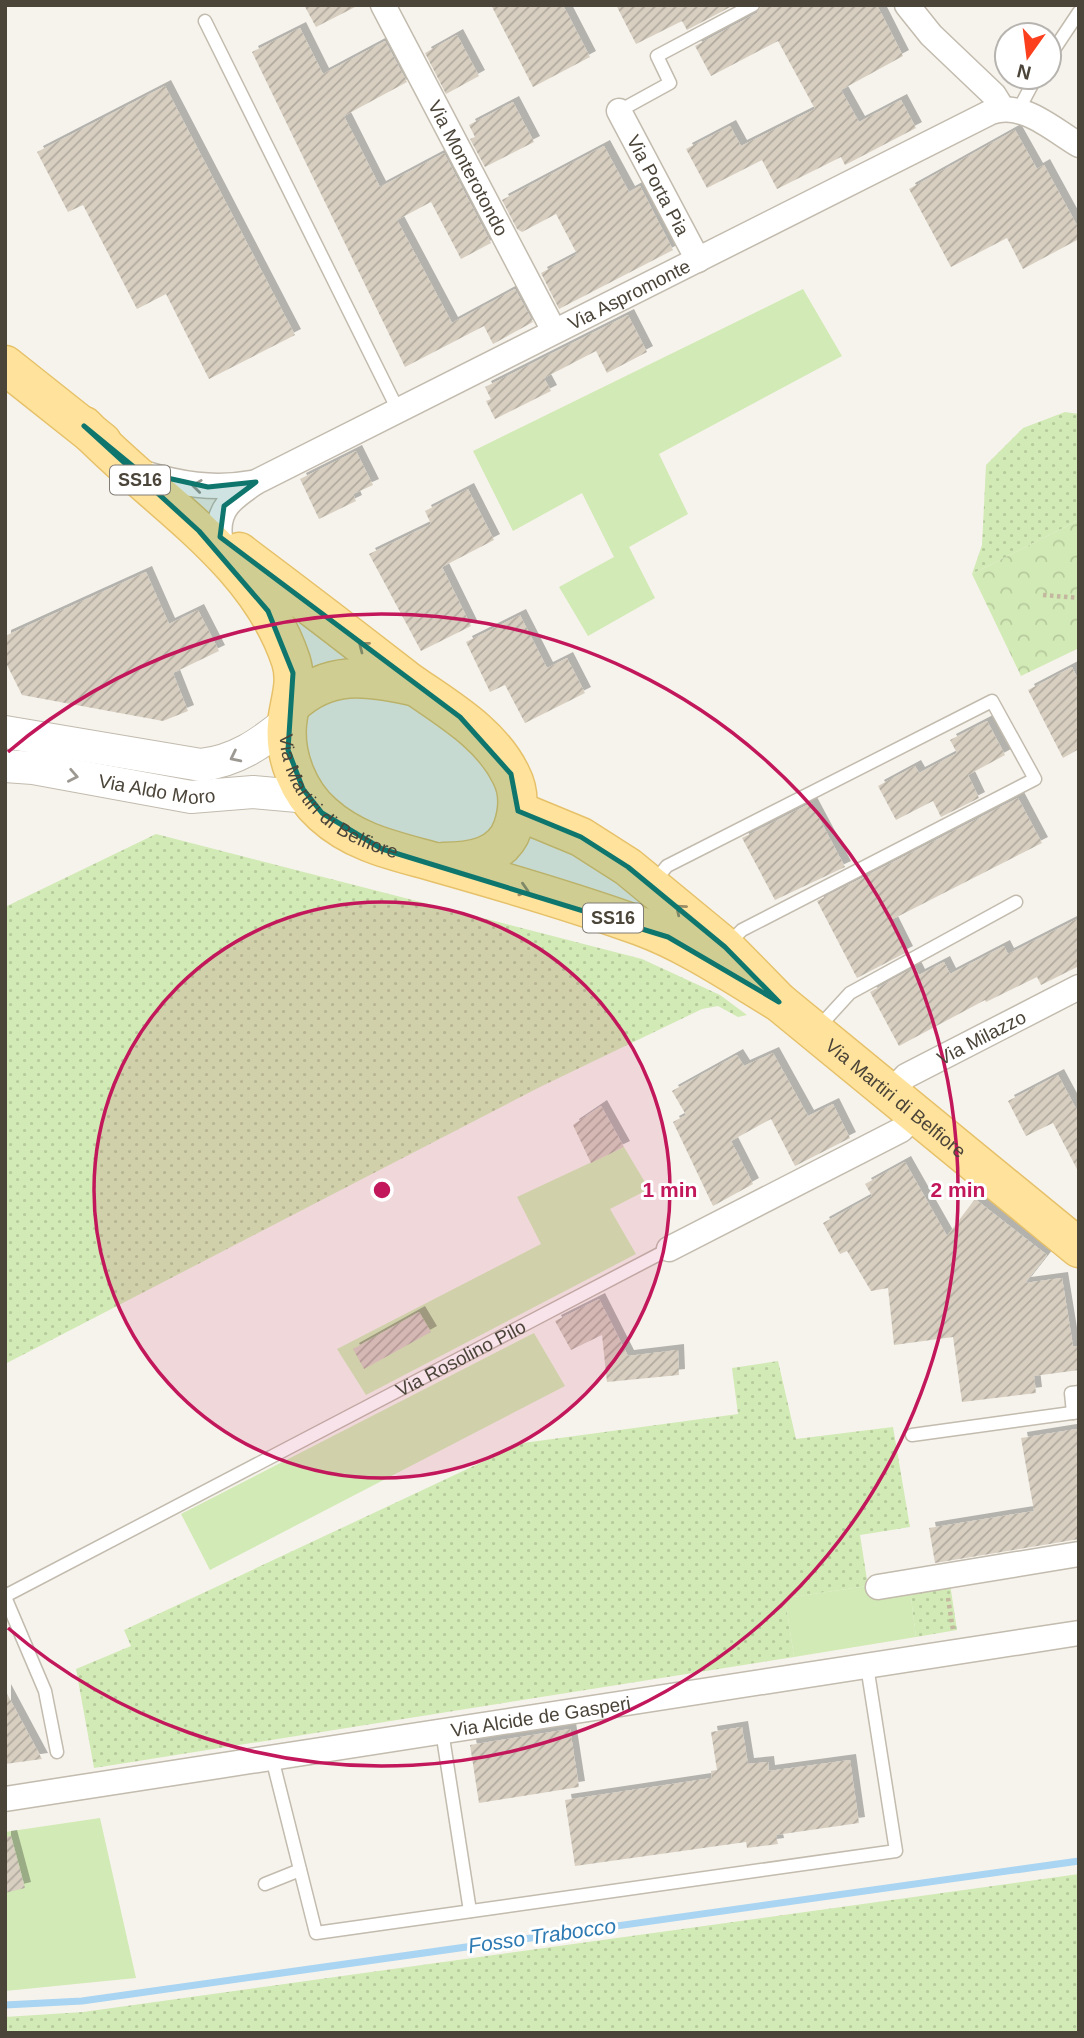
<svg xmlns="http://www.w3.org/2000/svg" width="1084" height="2038" viewBox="0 0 1084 2038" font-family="Helvetica,sans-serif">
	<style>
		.grass { fill: url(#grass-dots) }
		.forest { fill: url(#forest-crowns) }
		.garden { fill: #d2eab5 }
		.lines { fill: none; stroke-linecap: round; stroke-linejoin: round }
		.stream { stroke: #a9d4f2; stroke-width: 7 }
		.building { fill: url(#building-hatch); filter: url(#shadow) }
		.service-casing { stroke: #c2bbae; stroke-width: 15 }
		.minor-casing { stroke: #c2bbae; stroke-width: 27 }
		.tertiary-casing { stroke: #c2bbae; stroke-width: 34 }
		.primary-casing { stroke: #e6c16a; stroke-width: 41 }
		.path { stroke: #c4b79f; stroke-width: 4.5; stroke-dasharray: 3.5 3.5; stroke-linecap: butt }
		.service { stroke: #fff; stroke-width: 12 }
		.minor { stroke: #fff; stroke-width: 24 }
		.tertiary { stroke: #fff; stroke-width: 32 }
		.primary { stroke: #ffe39c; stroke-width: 38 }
		.oneway { stroke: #9c9892 }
		.oneway2 { stroke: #9c8c66 }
		.marked { fill: #0f766e; fill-opacity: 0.2; stroke: #0f766e; stroke-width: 5; stroke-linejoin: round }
		.ring { fill: none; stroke: #c2185b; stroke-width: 3.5 }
		.labels { text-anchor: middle; stroke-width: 6; stroke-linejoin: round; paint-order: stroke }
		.shield { fill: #fff; stroke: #817c74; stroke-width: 2 }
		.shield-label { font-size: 18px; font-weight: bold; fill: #4b4439 }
		.street-label { font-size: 19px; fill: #4b4439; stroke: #fff }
		.water-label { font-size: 21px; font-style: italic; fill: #2e7ab2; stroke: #fff }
		.centre { fill: #c2185b; stroke: #fff; stroke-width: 3.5 }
		.ring-label { font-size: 21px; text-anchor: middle; font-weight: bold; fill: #c2185b; stroke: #fff; stroke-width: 6; stroke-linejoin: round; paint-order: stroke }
	</style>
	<defs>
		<pattern id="grass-dots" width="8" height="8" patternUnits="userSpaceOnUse" patternTransform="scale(1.75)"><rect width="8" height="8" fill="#d2eab5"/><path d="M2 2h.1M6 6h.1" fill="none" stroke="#b6ca9c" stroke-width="1.8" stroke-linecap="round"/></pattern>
		<pattern id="forest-crowns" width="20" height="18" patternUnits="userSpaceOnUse" patternTransform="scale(1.75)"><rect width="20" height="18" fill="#d2eab5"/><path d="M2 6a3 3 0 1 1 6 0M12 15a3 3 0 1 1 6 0" fill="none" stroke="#b6ca9c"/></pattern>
		<pattern id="building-hatch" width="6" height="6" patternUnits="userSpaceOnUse" patternTransform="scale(1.75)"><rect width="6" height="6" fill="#d8cfc1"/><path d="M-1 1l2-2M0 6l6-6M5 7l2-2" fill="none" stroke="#b1aa9e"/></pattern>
		<filter id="shadow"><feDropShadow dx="6" dy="-6" stdDeviation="0" flood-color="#0004"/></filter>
	</defs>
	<rect width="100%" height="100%" fill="#f6f3ec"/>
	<path class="grass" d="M1065,412L1079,414V520L972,574L982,545L986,465L1023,428Z
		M156,834L642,959L720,995L747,1015L738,1017L718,1006L702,1009L540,1087L5,1364V907Z
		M778,1361L796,1439L893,1427L910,1527L860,1535L868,1586L785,1598L794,1657L94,1768L76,1669L131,1646L124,1630L523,1443L738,1414L732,1368Z
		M950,1584L957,1630L916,1637L910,1590Z
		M1079,1874V2033H5V2017L83,2012Z"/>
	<path class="forest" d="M1079,520V648L1021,676L972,574Z"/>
	<path class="garden" d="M803,289L842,356L659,454L688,514L629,547L655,598L588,636L559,587L614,557L582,493L513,531L473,451Z
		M624,1147L649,1189L610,1209L636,1254L366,1395L337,1349L541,1244L517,1197Z
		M534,1333L565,1386L210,1570L181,1514Z
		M868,1586L870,1597L910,1590L916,1637L794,1657L785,1598Z
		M100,1818L136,1978L5,1991V1832Z"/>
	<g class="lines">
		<path class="stream" d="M5,2005L82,2001L1079,1861"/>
	</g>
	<path class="building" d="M304,5H359L316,27Z
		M491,5H563L590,57L533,87Z
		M616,5H734L687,30L682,21L636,44Z
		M762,5H877L903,56L841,90L859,122L901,100L916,128L845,165L841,157L777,189L762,160L707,188L686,149L730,126L741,146L815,109L778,41L711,76L695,46L757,13Z
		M300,28L323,74L385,41L407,82L344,116L380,187L444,153L491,243L461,259L431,202L397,220L452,323L515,289L533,322L493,344L484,326L405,367L252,52Z
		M457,35L479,76L446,94L425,53Z
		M165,86L295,335L209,379L166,294L137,309L83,205L68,212L37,152Z
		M513,102L534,142L485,167L470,139L475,137L469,125Z
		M1015,130L1037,169L1044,165L1079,229V239L1023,269L1007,238L951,267L909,189Z
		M604,146L629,192L640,186L673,250L559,309L541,273L577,254L556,214L522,232L517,229L502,200Z
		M628,315L647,352L607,373L596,351L544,378L551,391L495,419L486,401L491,399L485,387Z
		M356,451L373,485L353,494L356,501L319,519L300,479Z
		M468,489L494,540L442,567L471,626L421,651L369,554L431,524L425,511Z
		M146,572L169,624L198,610L219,651L173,673L188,711L163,721L22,695L5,661V636Z
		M520,615L547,668L567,658L585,693L525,723L505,685L490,692L466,642Z
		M1072,667L1079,681V749L1063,758L1028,690Z
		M987,721L1005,755L968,775L979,798L941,817L933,801L896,820L878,786L915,766L919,773L957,753L950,740Z
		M1018,798L1042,843L891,920L907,952L857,978L817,901Z
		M811,803L845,867L775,900L742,838Z
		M1079,918V966L1041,985L1037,977L986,1002L985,1000L899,1046L870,992L915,967L919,975L944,962L950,974L1004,946L1008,954Z
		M773,1053L808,1116L833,1104L850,1138L795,1166L771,1119L731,1141L753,1184L713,1206L673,1122L686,1115L672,1091L737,1055L744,1066Z
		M1058,1075L1079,1114V1173L1053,1123L1026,1136L1008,1101Z
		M601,1106L624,1147L591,1163L573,1125Z
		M905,1162L947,1236L975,1199L1047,1255L1025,1283L1062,1278L1073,1346H1079V1370L1034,1376L1036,1393L962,1402L953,1337L894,1345L888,1288L871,1291L847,1251L840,1254L823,1223L872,1196L865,1184Z
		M599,1299L628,1356L678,1350L679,1375L607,1382L602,1335L571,1350L555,1321Z
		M419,1312L431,1332L364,1369L353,1349Z
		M1077,1429L1079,1539L935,1563L929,1528L1034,1511L1021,1438Z
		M5,1690L42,1759L5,1764Z
		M742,1727L748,1764L768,1762L769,1771L850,1760L859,1823L776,1835L778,1844L747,1848L746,1842L575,1866L565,1800L712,1778L711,1771L717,1770L711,1732Z
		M570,1729L579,1787L479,1803L470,1745Z
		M11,1836L25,1888L5,1893V1837Z"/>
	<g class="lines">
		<defs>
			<g id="service">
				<path d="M205,21L398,410"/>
				<path d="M1049,57L1079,12"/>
				<path d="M1019,109L1036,77"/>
				<path d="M619,111L670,83L657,56L753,5"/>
				<path d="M653,883L667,866L992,701L1035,779L742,930L728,944"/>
				<path d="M817,1029L850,993L1016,902"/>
				<path d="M1073,1413L1071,1393L1079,1392"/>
				<path d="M912,1435L1079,1412"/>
				<path id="s1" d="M5,1596L669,1249"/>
				<path d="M5,1597L45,1691L57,1752"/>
				<path d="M442,1731L470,1911"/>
				<path d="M272,1758L316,1933L896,1851L867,1666"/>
				<path d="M265,1884L300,1870"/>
			</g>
			<g id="minor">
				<path id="s2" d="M383,5L554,331"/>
				<path d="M907,5L931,35L994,95L1002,108"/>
				<path id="s3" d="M619,111L698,260"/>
				<path d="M143,473C180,484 213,490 251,483"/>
				<path id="s4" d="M220,537C216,508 234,497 256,482L991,112C1023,101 1052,129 1079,145"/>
				<path id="s5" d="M890,1093L906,1076L1079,987"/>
				<path d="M669,1249L901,1130L916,1115"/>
				<path d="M878,1587L1079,1554"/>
				<path id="s6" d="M5,1799L1079,1633"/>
			</g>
			<g id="tertiary">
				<path d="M5,732L201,765C236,761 260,744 287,722"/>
				<path id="s7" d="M5,766L33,768L191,797L253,792L309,797"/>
			</g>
			<g id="primary">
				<path d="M5,365L102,442"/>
				<path id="s8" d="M84,426C155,501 257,558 291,661C298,684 289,702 287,724C284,756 298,792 323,814C356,844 396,851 438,863C505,882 574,902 640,926C689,944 734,975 779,1002"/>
				<path d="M239,552C295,594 350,636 405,679C442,706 490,731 511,775C520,792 519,809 513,827C503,858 470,862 443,862"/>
				<path d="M292,704C329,670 366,676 412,686"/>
				<path id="s9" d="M518,811L581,837L628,867L725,947L779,1002L1079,1248"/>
			</g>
		</defs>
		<use href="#service" class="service-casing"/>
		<use href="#minor" class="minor-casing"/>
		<use href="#tertiary" class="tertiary-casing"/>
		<use href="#primary" class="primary-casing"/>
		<path class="path" d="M1043,595L1079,598
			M948,1598L953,1630"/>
		<use href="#service" class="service"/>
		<use href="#minor" class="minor"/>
		<use href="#tertiary" class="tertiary"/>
		<use href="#primary" class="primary"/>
	</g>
	<defs><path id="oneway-chevron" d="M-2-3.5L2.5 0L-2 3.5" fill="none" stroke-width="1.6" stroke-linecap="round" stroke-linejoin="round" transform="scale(1.75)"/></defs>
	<g class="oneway">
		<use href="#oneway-chevron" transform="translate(197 486) rotate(-173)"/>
		<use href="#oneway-chevron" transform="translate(235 757) rotate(154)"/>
		<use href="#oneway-chevron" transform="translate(73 776) rotate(11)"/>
	</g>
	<g class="oneway2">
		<use href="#oneway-chevron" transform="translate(363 646) rotate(-142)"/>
		<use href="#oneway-chevron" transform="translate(524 890) rotate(17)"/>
		<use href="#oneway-chevron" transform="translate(680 909) rotate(-140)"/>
	</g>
	<path class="marked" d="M84,426L140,472L208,487L256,482L224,506L220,537L460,717L511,774L518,811L581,837L628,867L725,947L779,1002L668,937L382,849L322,813L303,789L288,750L293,673L268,611L199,531Z"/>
	<circle cx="382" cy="1190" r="288" fill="#c2185b" fill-opacity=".12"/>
	<g class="ring">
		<circle cx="382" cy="1190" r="288"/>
		<path d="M8 752A576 576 0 1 1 8 1628"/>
	</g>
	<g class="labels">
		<g class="shield">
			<rect x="110" y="465.5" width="60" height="29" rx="5"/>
			<rect x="583" y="903.5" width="60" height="29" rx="5"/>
		</g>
		<g class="shield-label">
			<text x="140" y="486">SS16</text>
			<text x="613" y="924">SS16</text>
		</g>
		<g class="street-label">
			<text dy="7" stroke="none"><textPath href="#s2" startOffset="184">Via Monterotondo</textPath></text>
			<text dy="7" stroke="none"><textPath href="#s3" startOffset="84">Via Porta Pia</textPath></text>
			<text dy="7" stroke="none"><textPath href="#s4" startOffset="488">Via Aspromonte</textPath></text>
			<text dy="7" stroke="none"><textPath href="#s7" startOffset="154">Via Aldo Moro</textPath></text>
			<text dy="7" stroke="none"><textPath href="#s8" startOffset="478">Via Martiri di Belfiore</textPath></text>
			<text dy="7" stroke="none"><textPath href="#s5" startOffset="108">Via Milazzo</textPath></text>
			<text dy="7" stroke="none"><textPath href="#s9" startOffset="478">Via Martiri di Belfiore</textPath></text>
			<text dy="7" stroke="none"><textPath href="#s1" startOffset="514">Via Rosolino Pilo</textPath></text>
			<text dy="7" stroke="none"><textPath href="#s6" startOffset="542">Via Alcide de Gasperi</textPath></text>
		</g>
		<g class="water-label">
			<text transform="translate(542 1936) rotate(-8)" y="7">Fosso Trabocco</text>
		</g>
	</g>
	<circle cx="382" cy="1190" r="10" class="centre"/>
	<g class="ring-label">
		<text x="670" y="1197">1 min</text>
		<text x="958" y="1197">2 min</text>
	</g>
	<rect width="1084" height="2038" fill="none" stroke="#4b4439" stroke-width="14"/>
	<g transform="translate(1028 56) rotate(194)"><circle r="33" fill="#ffffff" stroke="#b7b4b0" stroke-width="2"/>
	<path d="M0-5L12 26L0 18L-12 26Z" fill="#fc3f1d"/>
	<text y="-10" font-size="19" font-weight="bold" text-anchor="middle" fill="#4b4439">N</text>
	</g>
</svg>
